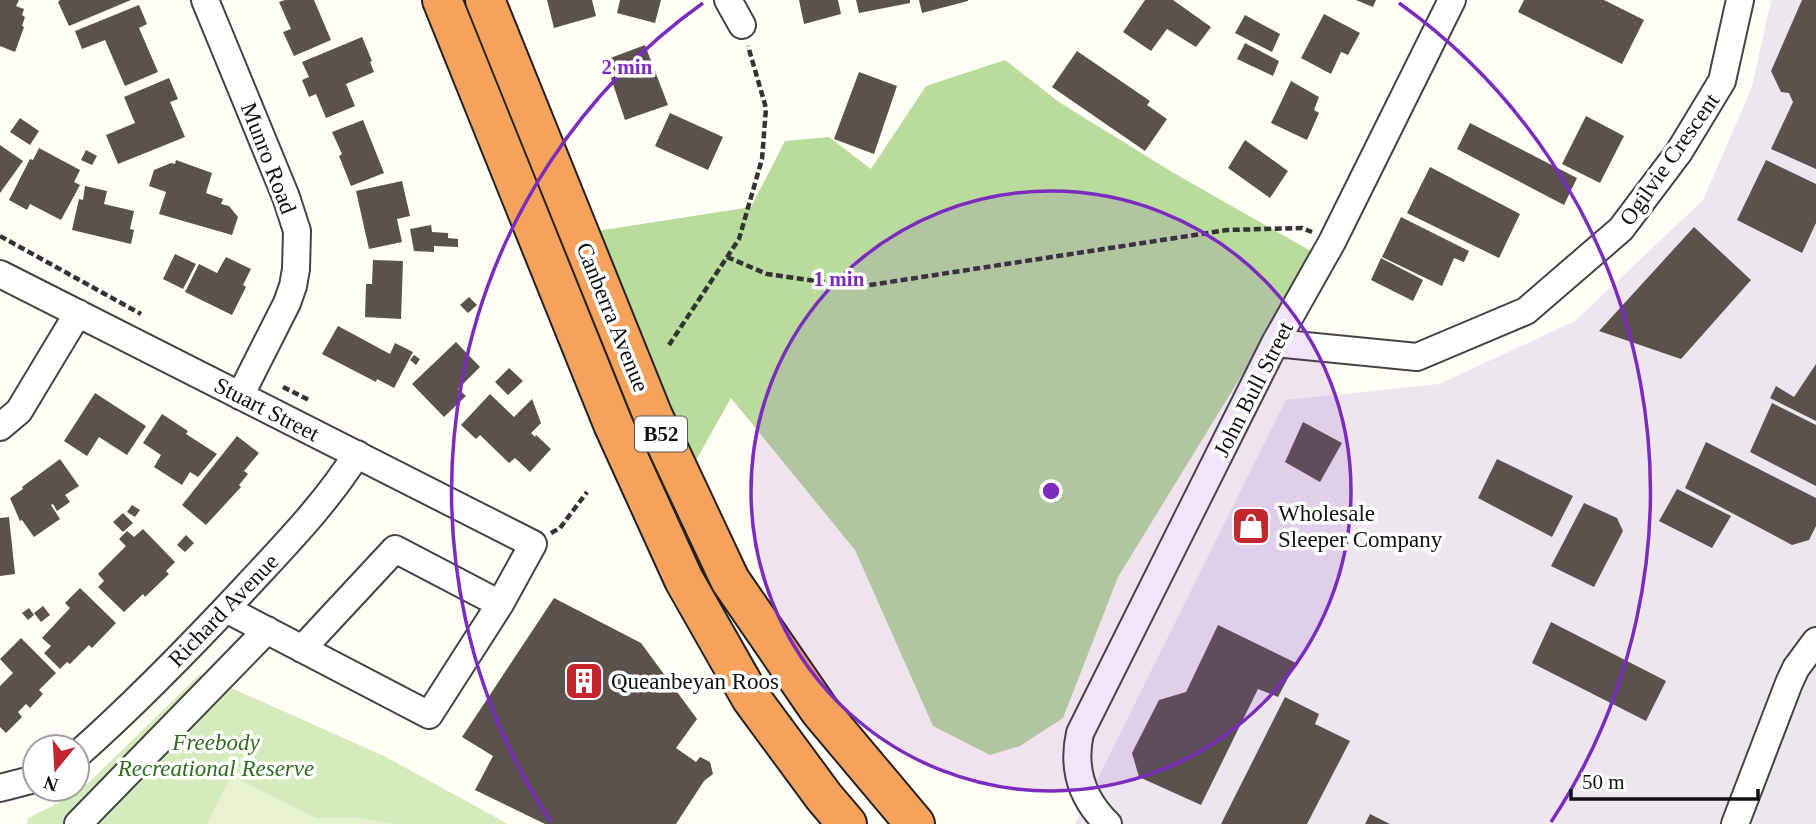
<svg xmlns="http://www.w3.org/2000/svg" width="1816" height="824" viewBox="0 0 1816 824" font-family="Georgia,serif">
	<style>
		.industrial { fill: #eee6ef }
		.green { fill: #d5ebbd }
		.forest { fill: #b9dc9c }
		.pitch { fill: #e6f2cf }
		.building { fill: #5a524d }
		.lines { fill: none; stroke-linecap: round; stroke-linejoin: round }
		.minor-casing { stroke: #444; stroke-width: 30 }
		.highway-casing { stroke: #222; stroke-width: 42 }
		.path { stroke: #333; stroke-width: 4.5; stroke-dasharray: 7 3.5; stroke-linecap: butt }
		.minor { stroke: #fff; stroke-width: 26 }
		.highway { stroke: #f5a25d; stroke-width: 38 }
		.ring { fill: none; stroke: #7b2cbf; stroke-width: 3.5 }
		.labels { text-anchor: middle; stroke-width: 7; stroke-linejoin: round; paint-order: stroke }
		.shield { fill: #fff; stroke: #585858; stroke-width: 2 }
		.shield-label { font-size: 21px; font-weight: bold; fill: #111 }
		.street-label { font-size: 23px; fill: #111; stroke: #fff }
		.poi-label { font-size: 23px; fill: #111; stroke: #fff; text-anchor: start }
		.park-label { font-size: 23px; font-style: italic; fill: #2f6b1f; stroke: #fff }
		.centre { fill: #7b2cbf; stroke: #fff; stroke-width: 3.5 }
		.ring-label { font-size: 21px; text-anchor: middle; font-weight: bold; fill: #7b2cbf; stroke: #fff; stroke-width: 7; stroke-linejoin: round; paint-order: stroke }
	</style>
	<rect width="100%" height="100%" fill="#fffdf5"/>
	<path class="industrial" d="M1771,0H1816V824H1075L1286,400L1439,384L1575,321L1703,200L1752,87Z"/>
	<path class="green" d="M200,674L384,756L508,824H27L28,818L78,793Z"/>
	<path class="forest" d="M1005,60L1059,102L1172,172L1316,254L1118,577L1063,718L1020,746L990,755L933,726L855,550L731,398L695,462L597,231L751,207L785,141L829,137L871,169L926,86Z"/>
	<path class="pitch" d="M231,775L316,818H361L392,824H207Z"/>
	<path class="building" d="M0,0H19L16,6L24,9L22,15L25,17L22,26L24,27L15,52L0,46Z
		M60,0H131L69,26L58,2Z
		M285,0H314L331,40L294,56L283,32L291,29L279,2Z
		M547,0H592L596,16L554,28Z
		M620,0H661L655,23L617,13Z
		M799,0H838L841,14L804,24Z
		M856,0H910V3L859,13Z
		M919,0H968V1L922,13Z
		M1145,0H1173L1211,27L1196,47L1167,29L1151,51L1123,32Z
		M1356,0H1376L1373,7Z
		M1524,0H1604L1644,20L1622,64L1518,12Z
		M1802,0H1816V169L1771,149L1793,102L1789,93L1781,92L1771,71Z
		M139,5L147,24L139,28L158,72L125,86L105,40L82,49L75,31Z
		M1324,14L1360,33L1348,55L1341,52L1331,74L1301,58Z
		M1245,15L1280,34L1272,52L1235,33Z
		M362,37L372,61L370,62L374,72L346,84L355,106L326,118L316,94L309,97L302,80L309,77L302,62Z
		M1245,43L1279,61L1273,76L1237,59Z
		M645,45L668,105L625,120L605,60Z
		M1077,51L1150,101L1147,105L1167,119L1145,151L1052,87Z
		M859,72L897,86L874,154L834,139Z
		M169,78L178,99L170,102L185,137L118,164L106,135L135,123L124,97Z
		M1291,81L1319,97L1314,110L1319,113L1307,140L1271,123Z
		M670,113L723,137L708,170L655,146Z
		M1586,116L1624,136L1600,183L1562,164Z
		M20,118L39,131L30,145L10,132Z
		M363,120L384,173L351,186L339,156L342,154L332,132Z
		M1470,123L1577,178L1564,205L1457,149Z
		M1245,140L1288,171L1270,198L1228,168Z
		M0,145L23,161L0,193Z
		M39,148L80,170L74,182L80,185L61,220L30,204L27,210L9,200L30,159L33,160Z
		M86,150L97,156L92,165L81,160Z
		M176,160L212,173L206,193L223,199L221,204L229,206L238,217L232,235L159,214L166,192L149,186L154,170L171,163L175,164Z
		M1766,160L1816,184V223L1802,253L1737,220Z
		M1430,167L1520,214L1499,258L1407,213Z
		M402,181L410,216L397,219L402,242L369,249L356,191Z
		M85,186L107,191L104,204L134,211L130,229L134,230L131,244L72,230L79,199L83,200Z
		M1401,217L1469,251L1464,262L1454,258L1442,286L1382,257Z
		M431,225L432,232L448,233V238L458,239V247L434,246V252L414,251L410,229Z
		M1694,227L1751,280L1681,359L1599,331Z
		M175,254L196,264L183,289L163,279Z
		M226,257L251,269L243,285L246,287L232,315L185,292L199,264L217,273Z
		M1381,258L1423,280L1413,301L1371,280Z
		M373,260L403,261L401,319L365,317L366,284H372Z
		M469,297L477,305L468,313L460,305Z
		M338,326L390,354L395,343L413,352L394,388L377,379L376,382L322,354Z
		M456,342L480,367L458,389L466,396L444,417L412,384Z
		M414,355L420,359L416,365L410,360Z
		M1816,364V421L1770,398L1776,386L1794,397Z
		M509,368L523,381L508,395L495,382Z
		M95,393L146,426L127,455L99,437L87,456L64,441Z
		M490,394L514,417L532,399L541,423L531,433L535,437L536,435L551,449L530,472L515,458L509,463L480,435L476,439L461,425Z
		M1772,403L1816,425V486L1750,452Z
		M162,414L188,431L186,434L217,454L198,477L190,472L182,485L154,467L161,455L143,443Z
		M1303,422L1342,443L1320,482L1285,462Z
		M237,436L259,453L244,471L248,474L239,485L241,487L206,525L182,505Z
		M1706,442L1816,498V526L1809,540L1792,545L1685,488Z
		M60,459L79,486L65,495L70,502L57,511L53,504L51,505L60,519L34,537L22,520L20,521L10,498L23,489L22,487Z
		M1497,459L1573,496L1552,537L1478,498Z
		M1677,489L1731,516L1712,548L1659,521Z
		M1584,503L1617,518L1623,531L1594,587L1551,566Z
		M132,505L140,510L135,517L127,512Z
		M123,513L133,523L123,532L113,522Z
		M9,517L15,574L0,576V518Z
		M143,529L175,562L166,571L169,574L145,597L143,594L124,612L98,587L104,581L98,574L126,546L119,539L127,531L134,537Z
		M186,535L194,543L185,552L177,545Z
		M80,588L116,623L92,648L89,645L70,664L67,662L60,669L44,653L51,646L42,638L70,608L65,603Z
		M554,598L641,643L697,719L676,748L696,762L700,757L710,762L713,774L704,781L676,824H545L475,790L493,756L462,737Z
		M43,606L50,615L41,622L34,613Z
		M29,608L34,615L28,620L22,613Z
		M1551,622L1666,681L1646,721L1532,663Z
		M1218,625L1296,663L1278,697L1258,689L1201,805L1139,777L1132,753L1159,700L1186,692Z
		M21,638L56,673L39,690L43,694L30,708L26,704L18,712L22,717L6,733L0,727V686L13,673L0,659Z
		M1285,697L1319,714L1315,724L1350,741L1307,824H1221Z
		M1370,814L1390,824H1365Z"/>
	<g class="lines">
		<defs>
			<path id="minor" d="M205,0L286,197L297,231L296,269L293,286L287,303L240,396
				M728,0L742,25
				M0,274L533,544L500,604
				M1275,343L1417,357L1526,311L1621,229L1679,152L1722,81L1740,0
				M0,427L19,411L78,313
				M226,609L429,715L500,604L395,549L302,649
				M77,755C137,702 193,644 248,585C287,543 326,503 357,454
				M0,788L35,779
				M78,824L267,630
				M1108,824C1082,799 1072,769 1080,733L1275,343L1332,242L1452,0
				M1735,824L1789,683L1796,668L1816,641"/>
			<path id="highway" d="M442,0L613,424L684,580L751,698L824,797L847,824
				M485,0L653,416L730,580L820,711L915,824"/>
		</defs>
		<use href="#minor" class="minor-casing"/>
		<use href="#highway" class="highway-casing"/>
		<path class="path" d="M0,236L141,314
			M727,257L767,274L857,287L1227,230L1302,228L1312,232
			M669,345L739,239L762,159L766,108L748,46
			M283,387L309,400
			M551,533L560,528L587,492"/>
		<use href="#minor" class="minor"/>
		<use href="#highway" class="highway"/>
	</g>
	<circle cx="1051" cy="491" r="300" fill="#7b2cbf" fill-opacity=".12"/>
	<g class="ring">
		<circle cx="1051" cy="491" r="300"/>
		<path d="M551 822A600 600 0 0 1 703 3M1399 3A600 600 0 0 1 1551 822"/>
	</g>
	<defs>
		<symbol id="shop-square" viewBox="-11 -11 22 22"><rect x="-9" y="-9" width="18" height="18" rx="4" fill="#c4262e" stroke="#fff"/><path d="M-5-2.5h2.3a2.7 3.5 0 0 1 5.4 0H5L5.5 6h-11ZM-1.5-2.5h3a1.5 2.3 0 0 0-3 0Z" fill="#fff"/></symbol>
		<symbol id="building-square" viewBox="-11 -11 22 22"><rect x="-9" y="-9" width="18" height="18" rx="4" fill="#c4262e" stroke="#fff"/><path d="M-4-6H4V6H1V3H-1V6H-4ZM-2.5-4.3h1.7v1.8h-1.7ZM.8-4.3h1.7v1.8H.8ZM-2.5-1h1.7V.8h-1.7ZM.8-1h1.7V.8H.8Z" fill="#fff"/></symbol>
	</defs>
	<g fill-rule="evenodd">
		<use href="#shop-square" x="1229" y="504" width="44" height="44"/>
		<use href="#building-square" x="562" y="659" width="44" height="44"/>
	</g>
	<g class="labels">
		<rect class="shield" x="635" y="416.5" width="52" height="35" rx="5"/>
		<g class="shield-label">
			<text x="661" y="441">B52</text>
		</g>
		<g class="street-label">
			<text transform="translate(269 158) rotate(69)" y="8">Munro Road</text>
			<text transform="translate(1669 159) rotate(-55)" y="8">Ogilvie Crescent</text>
			<text transform="translate(613 317) rotate(68)" y="8">Canberra Avenue</text>
			<text transform="translate(1253 389) rotate(-63)" y="8">John Bull Street</text>
			<text transform="translate(267 409) rotate(27)" y="8">Stuart Street</text>
			<text transform="translate(223 610) rotate(-46)" y="8">Richard Avenue</text>
		</g>
		<g class="poi-label">
			<text x="1278" y="521">Wholesale<tspan x="1278" dy="26">Sleeper Company</tspan></text>
			<text x="611" y="689">Queanbeyan Roos</text>
		</g>
		<g class="park-label">
			<text x="216" y="750">Freebody<tspan x="216" dy="26">Recreational Reserve</tspan></text>
		</g>
	</g>
	<circle cx="1051" cy="491" r="10" class="centre"/>
	<g class="ring-label">
		<text x="627" y="74">2 min</text>
		<text x="839" y="286">1 min</text>
	</g>
	<g transform="translate(56 768) rotate(198)"><circle r="33" fill="#ffffff" stroke="#a0a0a0" stroke-width="2"/>
	<path d="M0-5L12 26L0 18L-12 26Z" fill="#c4262e"/>
	<text y="-10" font-size="19" font-weight="bold" text-anchor="middle" fill="#111111">N</text>
	</g>
	<path d="M1571 789v10h187v-10" fill="none" stroke="#111111" stroke-width="3.5"/>
	<text x="1582" y="789" font-size="21" fill="#111111" stroke="#ffffff" stroke-width="5" paint-order="stroke">50 m</text>
</svg>
